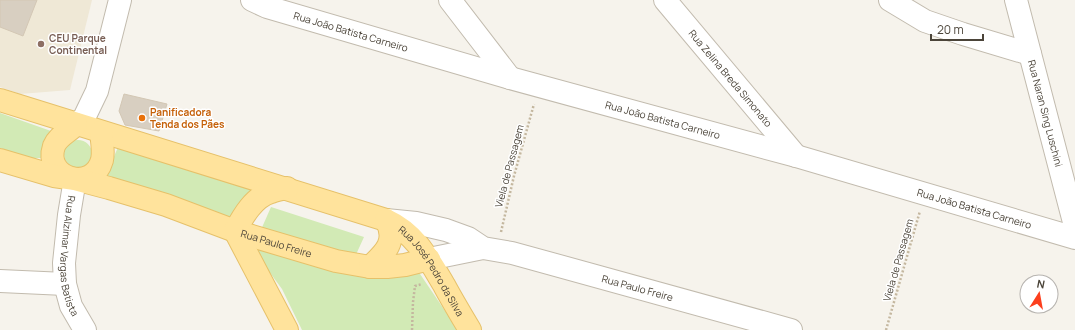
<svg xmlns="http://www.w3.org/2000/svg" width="1075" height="330" viewBox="0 0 1075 330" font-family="Manrope,sans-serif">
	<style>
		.education { fill: #efe8d6 }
		.green { fill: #d2eab5 }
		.building { fill: #d8cfc1; stroke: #d3c7b4 }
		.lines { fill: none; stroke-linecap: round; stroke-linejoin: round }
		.minor-casing { stroke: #c2bbae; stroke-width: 24 }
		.major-casing { stroke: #e6c16a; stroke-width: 24 }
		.path { stroke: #c4b79f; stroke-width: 2.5; stroke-dasharray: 2 2; stroke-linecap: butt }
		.minor { stroke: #fff; stroke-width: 22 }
		.major { stroke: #ffe39c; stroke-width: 22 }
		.education-dot { fill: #8d6e63; stroke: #fff; stroke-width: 1.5 }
		.food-dot { fill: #e8710a; stroke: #fff; stroke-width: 1.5 }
		.labels { text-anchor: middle; stroke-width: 3; stroke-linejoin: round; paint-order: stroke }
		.street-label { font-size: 10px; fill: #4b4439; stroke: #fff }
		.education-label { font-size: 10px; font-weight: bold; fill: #785e54; stroke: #fff; text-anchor: start }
		.food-label { font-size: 10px; font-weight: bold; fill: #c56008; stroke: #fff; text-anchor: start }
	</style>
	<rect width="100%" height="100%" fill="#f6f3ec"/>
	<path class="education" d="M0,0H92L70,90L20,94L0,87Z"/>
	<path class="green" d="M0,113L51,131L41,158H27L0,148Z
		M64 154a14 14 0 1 1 28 0a14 14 0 1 1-28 0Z
		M119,145L254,191L235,223L104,179Z
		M271,207L364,237L354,259L260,232Z
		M245,239L418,271L458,330H302L282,289Z"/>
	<path class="building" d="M0,0H37L23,36L0,27Z
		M124,94L167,104L159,131L125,125L119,111Z"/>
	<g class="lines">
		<defs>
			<g id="minor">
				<path id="s1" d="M252,0L267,7L510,78L796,156L1075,238"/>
				<path d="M450,0L510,78"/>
				<path id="s2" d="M665,0L796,156"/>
				<path d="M890,0L925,21L963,34L1030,54"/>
				<path id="s3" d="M1016,0L1075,226"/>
				<path d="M76,124L84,118L97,91L120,0"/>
				<path id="s4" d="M75,179L69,215L64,263L65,284L71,306L85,330"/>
				<path id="s5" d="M386,220L416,223L446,230L468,238L483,248L512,253L791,330"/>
				<path d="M429,259L483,248"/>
				<path d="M0,281L65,284"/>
			</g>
			<g id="major">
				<path id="s6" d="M0,100C128,141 257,179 386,220C415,233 428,258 444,285C452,300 461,315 470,330"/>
				<path d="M76,124C69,132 58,136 54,146C43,179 93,193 102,160C104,152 102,141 101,132"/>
				<path id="s7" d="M0,160L54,176L75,179L109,188L166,205L235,231L336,261L370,267H387L405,265L429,259"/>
				<path d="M287,188C282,189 276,190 271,192C254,197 243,216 235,231L287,330"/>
				<path d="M370,267C385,253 398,241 386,220"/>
			</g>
		</defs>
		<use href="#minor" class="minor-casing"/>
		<use href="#major" class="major-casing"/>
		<path class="path" d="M501,232L514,176L534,104
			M412,330L413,302L415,286L422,284
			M886,330L920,211"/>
		<use href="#minor" class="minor"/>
		<use href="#major" class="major"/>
	</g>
	<circle class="education-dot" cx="41" cy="44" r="4"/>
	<circle class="food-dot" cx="142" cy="118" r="4"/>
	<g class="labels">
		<g class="street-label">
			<text dy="4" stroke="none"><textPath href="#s1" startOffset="104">Rua João Batista Carneiro</textPath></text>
			<text dy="4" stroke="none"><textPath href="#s2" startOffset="102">Rua Zelina Breda Simonato</textPath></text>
			<text dy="4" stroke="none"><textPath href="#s3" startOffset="117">Rua Naran Sing Luschini</textPath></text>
			<text dy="4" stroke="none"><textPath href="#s1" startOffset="428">Rua João Batista Carneiro</textPath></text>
			<text transform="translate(509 166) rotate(-75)" y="4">Viela de Passagem</text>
			<text dy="4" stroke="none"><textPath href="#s1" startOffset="752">Rua João Batista Carneiro</textPath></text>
			<text dy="4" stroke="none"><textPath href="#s7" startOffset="289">Rua Paulo Freire</textPath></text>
			<text dy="4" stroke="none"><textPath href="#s4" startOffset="78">Rua Alzimar Vargas Batista</textPath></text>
			<text transform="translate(898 260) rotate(-74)" y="4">Viela de Passagem</text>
			<text dy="4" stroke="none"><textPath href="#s6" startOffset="474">Rua José Pedro da Silva</textPath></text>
			<text dy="4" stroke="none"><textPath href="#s5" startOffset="262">Rua Paulo Freire</textPath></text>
		</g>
		<g class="education-label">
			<text x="49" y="42">CEU Parque<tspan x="49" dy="12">Continental</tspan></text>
		</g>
		<g class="food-label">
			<text x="150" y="116">Panificadora<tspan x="150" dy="12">Tenda dos Pães</tspan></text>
		</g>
	</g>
	<g transform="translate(1039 294) rotate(11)"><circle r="19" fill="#ffffff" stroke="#b7b4b0"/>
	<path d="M0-3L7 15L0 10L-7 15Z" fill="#fc3f1d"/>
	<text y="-6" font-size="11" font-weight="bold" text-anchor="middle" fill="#4b4439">N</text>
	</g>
	<path d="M931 34v6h52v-6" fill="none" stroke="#4b4439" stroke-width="2"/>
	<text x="937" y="34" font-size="12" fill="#4b4439" stroke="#ffffff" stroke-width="3" paint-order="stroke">20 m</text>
</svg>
